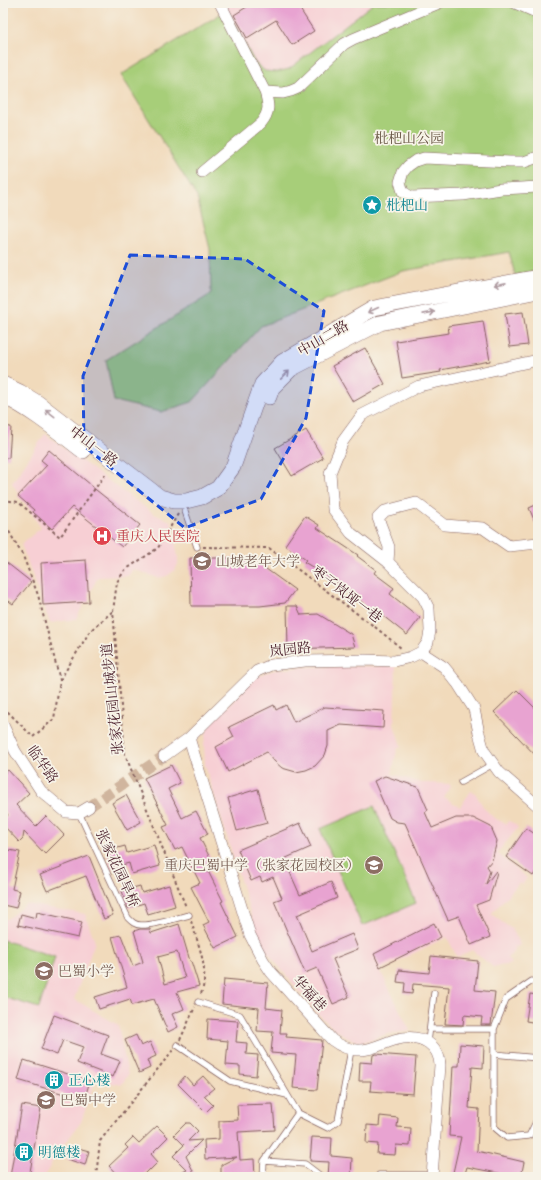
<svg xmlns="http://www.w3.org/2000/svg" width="541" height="1180" viewBox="0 0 541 1180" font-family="'Libre Caslon Text','Noto Serif SC',serif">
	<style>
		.built { fill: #f7cfd4 }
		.green { fill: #a7ce79; stroke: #787652 }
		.building { fill: #e8a3d1; fill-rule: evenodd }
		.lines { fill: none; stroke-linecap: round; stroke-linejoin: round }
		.street-tunnel { stroke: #d0b59e; stroke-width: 11; stroke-dasharray: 11 5.5; stroke-linecap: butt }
		.lane-casing { stroke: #84605d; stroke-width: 7 }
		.street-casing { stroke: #84605d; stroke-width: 12 }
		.secondary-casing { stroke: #84605d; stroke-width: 16 }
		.path { stroke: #84605d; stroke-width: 2; stroke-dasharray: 3 3; stroke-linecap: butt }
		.lane { stroke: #fff; stroke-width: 5.5 }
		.street { stroke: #fff; stroke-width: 11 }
		.secondary { stroke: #fff; stroke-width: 15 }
		.oneway { stroke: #ae9aa0 }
		.marked { fill: #1d4ed8; fill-opacity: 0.2; stroke: #1d4ed8; stroke-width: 3; stroke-dasharray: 8 5; stroke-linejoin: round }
		.labels { text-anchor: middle; stroke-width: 3.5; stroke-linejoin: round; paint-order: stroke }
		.park-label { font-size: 14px; fill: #665442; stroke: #f7f3e8 }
		.culture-label { font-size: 14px; fill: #0d838f; stroke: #f7f3e8; text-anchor: start }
		.street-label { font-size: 14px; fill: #4a1f2b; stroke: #f7f3e8 }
		.health-label { font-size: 14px; fill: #be3a42; stroke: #f7f3e8; text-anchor: start }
		.education-label { font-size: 14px; fill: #785e54; stroke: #f7f3e8; text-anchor: start }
	</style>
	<rect width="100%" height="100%" fill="#f7f3e8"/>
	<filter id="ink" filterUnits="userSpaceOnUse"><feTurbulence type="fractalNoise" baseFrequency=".025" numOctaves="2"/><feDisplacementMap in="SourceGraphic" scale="8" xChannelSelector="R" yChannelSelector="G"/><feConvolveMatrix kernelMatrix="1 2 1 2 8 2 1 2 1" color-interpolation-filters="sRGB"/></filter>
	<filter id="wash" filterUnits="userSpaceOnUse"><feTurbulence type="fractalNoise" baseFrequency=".012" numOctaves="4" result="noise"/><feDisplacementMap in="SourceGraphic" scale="16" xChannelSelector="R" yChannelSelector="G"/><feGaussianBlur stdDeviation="0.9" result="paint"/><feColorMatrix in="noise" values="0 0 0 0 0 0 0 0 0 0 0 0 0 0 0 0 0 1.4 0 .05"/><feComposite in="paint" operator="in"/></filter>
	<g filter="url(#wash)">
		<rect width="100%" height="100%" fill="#f1dabb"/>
		<path class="built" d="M223,3H374L289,69L277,72L265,71L255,63Z
			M45,434L154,514L171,521L178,557V564L175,570L167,576L158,578L133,569L128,576L98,577L76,619L50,623L21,544L41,528L12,483Z
			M396,666L394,725L401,746L397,749L392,774L422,783H428L449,784L451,786L444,797L460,807L471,791L475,793L484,808L494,818L507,824L509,821L515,824L518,828L497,853L527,878L522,885L519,883L491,914L513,930L520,945L514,948L516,950L507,958L512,964L493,967L472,950L457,957L447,937L380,970L410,1031L387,1034L363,1042L355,1041L344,1035L334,1029L317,1013L273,959L265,949L260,939L255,928L205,765L204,743L208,727L255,678L265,673L275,670L305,667Z
			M26,904L85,914L95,942L74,999L118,1025L128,1075L121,1085L96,1079L81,1122L55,1157L44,1177H3V919H7Z"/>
		<path class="green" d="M374,3H529L538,9V271L515,275L509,252L403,271L261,326L192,402L161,412L114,401L106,360L211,294L210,249L197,197L121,75L227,10L255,63L265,71L277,72L289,69Z
			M374,806L416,903L362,926L320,829Z
			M3,940L55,957L39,1008L3,997Z"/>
		<g id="blocks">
			<path class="building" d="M253,3H296L314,31L292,45L276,20L247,38L234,15Z
				M523,312L528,345L510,347L505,314Z
				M483,321L490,361L440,370L441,372L402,378L396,341L449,333L448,326Z
				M365,348L385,384L353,402L332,366Z
				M3,426L11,427L9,458H3Z
				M306,430L323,458L292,476L275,448Z
				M49,450L91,485V486L140,525L122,547L72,507L52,529L33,512L34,510L18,496L47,465L41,460Z
				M538,504V529L529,508Z
				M305,516L319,525L317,528L358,555L357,556L376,570L374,573L394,588L390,594L420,618L407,635L377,611L375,613L362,604L363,603L343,589L344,587L319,570V571L304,562L306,560L285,545Z
				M190,558H251L295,590L285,603L260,606H191Z
				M86,560L89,602L43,605L41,563Z
				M7,563L31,582L13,604L3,597V568Z
				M287,606H297L301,615L318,614L351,634L355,647L288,649Z
				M517,690L538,711V758L494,712Z
				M274,705L276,710L286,705L294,722L325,707L384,711L383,728L341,725L328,731V746L325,755L315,766L306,770L296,772L282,768L274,761L267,752L228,772L216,747L234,737L229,727Z
				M171,765L180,783L168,789L182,818L196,811L208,834L200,838L215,868L208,871L223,901L221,902L238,937L215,948L203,925L209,922L191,887L200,883L182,847L175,850L163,827L168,825L144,778Z
				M8,770L29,793L16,805L36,826L46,816L64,835L45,854L24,832L23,838L19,842L3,825V820L8,815L3,809V774Z
				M385,776L418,787L428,810L425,812L432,828L456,818H473L491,827L497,841L492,860L487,866L490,871L486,884L496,871L497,872L489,900L476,905L490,937L471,945L459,916L448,920L405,823L397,822L390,818L374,781Z
				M258,789L267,823L237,831L228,798Z
				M126,795L141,822L127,830L112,803Z
				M300,823L311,847L284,859L300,895L331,882L337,898L297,915L312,951L352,934L358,949L333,959L349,997L333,1004L317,968L305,973L274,901L282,898L273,877L262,882L260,877L251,881L238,850Z
				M526,828L538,836V868L533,876L506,857Z
				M154,845L160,866L132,874L129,863L111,868L107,851L125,846L127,853Z
				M3,849L20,852L12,889L20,891L16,908L3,905Z
				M89,856L113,915L104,919L86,876L47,891L40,875Z
				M169,885L175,906L148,914L144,903L128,908L122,891L140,886L142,893Z
				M37,912L82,922L78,938L18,925L21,914L36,918Z
				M434,923L441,937L380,967L374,954Z
				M179,924L190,961H191L199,986L177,992L184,1009L172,1014L178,1027L168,1032L154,999L132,1005L130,999L99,1009L95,997L127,987L112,937L121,935L133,966L143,962L134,931L140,929H150L151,933ZM177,952L185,978L165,984L158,957Z
				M431,956L478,961L475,990L495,992L491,1025H481L482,1017L464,1015L463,1025L445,1024L449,987L413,984L412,994L404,993L405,983L397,982L399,970L429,973Z
				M224,979L268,983L266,1008L282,1010L280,1033H287L286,1037L322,1040L317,1090L293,1088L296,1055L271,1053L273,1032L257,1031L259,1008L222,1004Z
				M530,994L538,995V1023L526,1021Z
				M54,1015L108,1035L101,1054L120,1061L113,1077L77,1063L83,1047L63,1040L57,1055L41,1049Z
				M208,1019L238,1021L236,1042L247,1043L246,1054L258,1055L256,1076L240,1074V1066L226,1065L228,1041L207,1039Z
				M136,1035L141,1046L150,1042L156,1056L147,1060L150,1068L139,1073L125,1040Z
				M460,1044L484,1046L483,1068L472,1067L469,1108L479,1109L477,1151L524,1162L521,1177H502L503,1174L467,1167L464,1177H452L461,1137L449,1136L453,1066H459Z
				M376,1054L416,1057L413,1094L370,1091L371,1081H359L360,1062L372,1063L373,1055Z
				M24,1060L90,1081L84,1100L18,1080Z
				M185,1076L193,1085L203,1076L214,1088L204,1096L213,1105L206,1112L178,1084Z
				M273,1104L275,1130L238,1132L240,1160L254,1159L255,1177H221V1165L237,1157L205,1159L204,1140L219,1139V1121L238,1120L237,1105Z
				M22,1105L41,1108L30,1172L29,1177H10Z
				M380,1116L398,1118L397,1127L411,1128L410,1146L396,1145L395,1155L377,1154L378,1144L366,1143L367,1125L379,1126Z
				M186,1123H190L198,1131L188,1141L202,1140L186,1156L196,1177H172L187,1170L173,1156L184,1145L174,1135Z
				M157,1126L168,1137L151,1154L158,1162L150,1170L149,1169L141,1177H119L109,1166L128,1148L125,1145L133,1137L139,1143Z
				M312,1137L332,1138L331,1156L352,1158L351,1177H328L329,1162L310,1161Z
				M71,1146L89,1151L85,1165L67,1159Z"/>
		</g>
	</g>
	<g filter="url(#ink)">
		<use href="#blocks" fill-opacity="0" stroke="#84605d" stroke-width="1"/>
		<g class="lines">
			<path class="street-tunnel" d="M89,807L164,756"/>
			<defs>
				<path id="lane" d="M185,511L197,547
					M461,782L493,764
					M79,813L128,918C132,922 135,925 141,925C153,926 177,918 189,915
					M538,983L532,981L506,999L494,1029V1127L507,1138L529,1136L538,1118
					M198,1002L240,1015L298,1113L328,1128L338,1121L351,1050
					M430,1029H494
					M428,1042L434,993
					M177,1045L230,1081L287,1095
					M494,1054L538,1058
					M264,1161L305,1164L322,1177
					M263,1177L264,1161L298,1113
					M379,1177V1175H431"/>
				<path id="street" d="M515,3L538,13
					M265,92L283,93L291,91L298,88L344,44L353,39L439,3
					M538,157L524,162H510L424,158L415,161L408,166L403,172L400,182L403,192L411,197L463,195L501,189L538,187
					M202,172L261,123C270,112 269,105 265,92L220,3
					M388,562L389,547L378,518L385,511L416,503L445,525L483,528L509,546L538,543
					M421,652L428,642L430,631L429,609L423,597L388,562L351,533L333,509L330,473L343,441L362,415L419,386L538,360
					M421,652L444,667L458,684L474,709L479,733L484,751L499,772L538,806
					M3,725L15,751L41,791L66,812L79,813L89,807
					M189,738L250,935L263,960L271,972L332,1040C340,1046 348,1050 358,1050C373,1051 387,1040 403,1038C422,1035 439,1045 440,1065L432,1177
					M164,756L189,738L257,671L271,665L305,661L365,660L394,661L411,657L421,652"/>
				<path id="secondary" d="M3,384L20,392L38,403L160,497L174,501H186L202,497L218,488L233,467L262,384L282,362L374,308L538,277
					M3,396C32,410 57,431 83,451
					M269,397L272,388L291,369L380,323L538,291"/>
			</defs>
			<use href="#lane" class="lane-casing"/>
			<use href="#street" class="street-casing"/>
			<use href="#secondary" class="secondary-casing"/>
			<path class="path" d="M3,500L18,502L60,537L107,472
				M178,514L158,548L125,570L117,582L113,611L125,754L186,907
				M3,521L23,556L38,595L60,680L54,719L33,737L8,712L3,713
				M203,547L269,548L375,627L401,648
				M60,680L90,631L113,611
				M3,762L8,758
				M191,921C198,944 211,973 200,996
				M180,1040L195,1007
				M96,1177L100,1141L173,1050"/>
			<use href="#lane" class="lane"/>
			<use href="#street" class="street"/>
			<use href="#secondary" class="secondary"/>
		</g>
		<defs><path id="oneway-shaft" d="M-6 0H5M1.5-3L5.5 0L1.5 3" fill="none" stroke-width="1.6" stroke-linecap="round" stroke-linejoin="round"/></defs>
		<g class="oneway">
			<use href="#oneway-shaft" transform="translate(500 284) rotate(169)"/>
			<use href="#oneway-shaft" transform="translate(373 310) rotate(156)"/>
			<use href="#oneway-shaft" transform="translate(429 313) rotate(-11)"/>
			<use href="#oneway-shaft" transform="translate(285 375) rotate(-44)"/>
			<use href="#oneway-shaft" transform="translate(50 413) rotate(-142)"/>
		</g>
	</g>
	<path class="marked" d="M130,255L245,259L324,311L306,418L261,499L185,528L84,446L83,376Z"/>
	<defs>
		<symbol id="sight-disc" viewBox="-11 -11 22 22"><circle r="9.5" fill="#0f9aa8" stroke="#f7f3e8"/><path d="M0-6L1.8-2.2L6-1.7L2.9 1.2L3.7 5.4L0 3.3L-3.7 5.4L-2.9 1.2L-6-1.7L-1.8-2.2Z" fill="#fff"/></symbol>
		<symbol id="hospital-disc" viewBox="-11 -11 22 22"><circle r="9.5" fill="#e0444e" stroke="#f7f3e8"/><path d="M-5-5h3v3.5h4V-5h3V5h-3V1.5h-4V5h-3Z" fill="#fff"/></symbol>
		<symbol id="university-disc" viewBox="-11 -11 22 22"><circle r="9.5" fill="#8d6e63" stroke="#f7f3e8"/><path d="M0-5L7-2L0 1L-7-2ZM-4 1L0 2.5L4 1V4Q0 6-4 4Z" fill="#fff"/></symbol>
		<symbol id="school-disc" viewBox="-11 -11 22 22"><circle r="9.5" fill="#8d6e63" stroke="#f7f3e8"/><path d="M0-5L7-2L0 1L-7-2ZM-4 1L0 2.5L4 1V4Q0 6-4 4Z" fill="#fff"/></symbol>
		<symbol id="building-disc" viewBox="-11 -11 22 22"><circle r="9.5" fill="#0f9aa8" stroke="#f7f3e8"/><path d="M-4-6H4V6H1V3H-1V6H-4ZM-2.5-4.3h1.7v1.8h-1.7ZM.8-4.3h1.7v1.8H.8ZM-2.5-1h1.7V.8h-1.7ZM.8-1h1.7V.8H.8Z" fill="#fff"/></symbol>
	</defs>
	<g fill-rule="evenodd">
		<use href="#sight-disc" x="361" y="194" width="22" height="22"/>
		<use href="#hospital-disc" x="91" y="525" width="22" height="22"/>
		<use href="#university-disc" x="191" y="550" width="22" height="22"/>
		<use href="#school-disc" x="363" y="854" width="22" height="22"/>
		<use href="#school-disc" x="33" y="960" width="22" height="22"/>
		<use href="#building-disc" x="43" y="1069" width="22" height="22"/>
		<use href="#school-disc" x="35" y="1089" width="22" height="22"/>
		<use href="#building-disc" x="13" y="1141" width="22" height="22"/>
	</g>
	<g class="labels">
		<g class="park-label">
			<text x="409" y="143">枇杷山公园</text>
		</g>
		<g class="culture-label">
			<text x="386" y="210">枇杷山</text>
			<text x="68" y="1085">正心楼</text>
			<text x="38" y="1157">明德楼</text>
		</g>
		<g class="street-label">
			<text transform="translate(323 338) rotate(-30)" y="5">中山二路</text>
			<text transform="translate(94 446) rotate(38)" y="5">中山一路</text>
			<text transform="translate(347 594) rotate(37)" y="5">枣子岚垭一巷</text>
			<text transform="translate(290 649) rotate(-6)" y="5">岚园路</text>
			<text transform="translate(112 699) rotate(-96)" y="5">张家花园山城步道</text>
			<text transform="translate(43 764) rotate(55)" y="5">临华路</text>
			<text transform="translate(118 868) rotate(65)" y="5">张家花园旱桥</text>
			<text transform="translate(310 993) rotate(48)" y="5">华福巷</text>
		</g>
		<g class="health-label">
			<text x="116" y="541">重庆人民医院</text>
		</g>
		<g class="education-label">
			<text x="216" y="566">山城老年大学</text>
			<text x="360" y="870" text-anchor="end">重庆巴蜀中学（张家花园校区）</text>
			<text x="58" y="976">巴蜀小学</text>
			<text x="60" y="1105">巴蜀中学</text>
		</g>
	</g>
	<rect width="541" height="1180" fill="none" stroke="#f7f3e8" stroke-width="16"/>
</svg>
